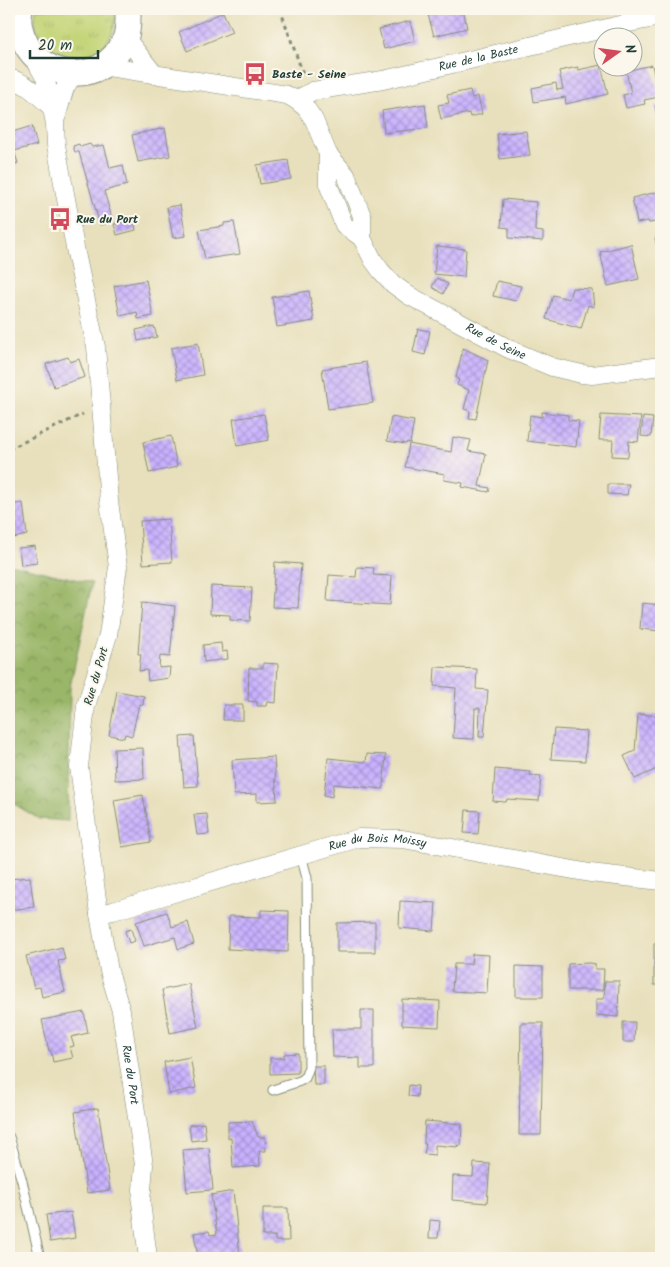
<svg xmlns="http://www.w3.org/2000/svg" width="670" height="1267" viewBox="0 0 670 1267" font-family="Kalam,sans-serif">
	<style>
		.grass { fill: url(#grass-tufts); stroke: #718855 }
		.forest { fill: url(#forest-crowns); stroke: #5c7a4e }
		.building { fill: url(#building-cross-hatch) }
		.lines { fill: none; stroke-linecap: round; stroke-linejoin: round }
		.lane-casing { stroke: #848e78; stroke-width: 11 }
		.street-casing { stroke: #848e78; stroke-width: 19 }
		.secondary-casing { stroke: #848e78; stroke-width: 27 }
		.path { stroke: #848e78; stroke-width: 3; stroke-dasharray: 4 4; stroke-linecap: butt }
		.lane { stroke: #fff; stroke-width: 9 }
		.street { stroke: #fff; stroke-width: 18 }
		.secondary { stroke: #fff; stroke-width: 25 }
		.labels { text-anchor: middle; stroke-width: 4; stroke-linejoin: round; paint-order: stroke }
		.street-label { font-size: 12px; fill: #1f3d34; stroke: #fbf7ec }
		.poi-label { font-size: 12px; font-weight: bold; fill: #1f3d34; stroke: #fbf7ec; text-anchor: start }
	</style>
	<defs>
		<pattern id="grass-tufts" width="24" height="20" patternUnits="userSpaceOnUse" patternTransform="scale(1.25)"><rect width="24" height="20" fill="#c3d476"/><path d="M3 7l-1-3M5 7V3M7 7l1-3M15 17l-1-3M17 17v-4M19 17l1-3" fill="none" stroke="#a7b767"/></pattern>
		<pattern id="forest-crowns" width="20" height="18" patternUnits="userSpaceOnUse" patternTransform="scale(1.25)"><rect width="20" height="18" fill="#9ab667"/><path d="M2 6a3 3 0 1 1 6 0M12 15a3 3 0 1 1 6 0" fill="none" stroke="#7d9556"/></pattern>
		<pattern id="building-cross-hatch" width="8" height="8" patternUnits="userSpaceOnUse" patternTransform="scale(1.25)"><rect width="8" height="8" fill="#c9b1ff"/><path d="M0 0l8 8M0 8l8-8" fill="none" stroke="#a391cf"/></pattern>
	</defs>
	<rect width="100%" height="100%" fill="#fbf7ec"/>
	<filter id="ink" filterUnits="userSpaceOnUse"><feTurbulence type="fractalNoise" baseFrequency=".02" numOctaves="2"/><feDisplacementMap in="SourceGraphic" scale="10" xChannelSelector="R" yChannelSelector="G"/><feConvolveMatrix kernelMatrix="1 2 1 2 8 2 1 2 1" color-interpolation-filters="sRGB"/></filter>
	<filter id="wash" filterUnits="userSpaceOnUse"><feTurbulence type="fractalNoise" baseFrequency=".0096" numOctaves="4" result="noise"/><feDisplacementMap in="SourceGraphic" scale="20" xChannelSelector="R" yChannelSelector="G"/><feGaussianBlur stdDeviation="1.12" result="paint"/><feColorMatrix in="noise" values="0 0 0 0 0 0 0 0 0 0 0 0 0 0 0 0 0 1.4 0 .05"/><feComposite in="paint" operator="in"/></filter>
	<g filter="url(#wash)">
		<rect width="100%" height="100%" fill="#e8e0bc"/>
		<path class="grass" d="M36,9H115C120,77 25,66 36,9Z"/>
		<path class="forest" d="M9,564L92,583L70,687L68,821L39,819L9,801Z"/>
		<g id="blocks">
			<path class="building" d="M435,9H463L467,28L434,36L427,11Z
				M223,12L232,32L187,51L179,32Z
				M410,21L415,41L384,49L379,29Z
				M601,65L608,94L566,104L565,97L534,102L532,88L556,83L557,90L563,89L559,71L578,67V70Z
				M652,65L659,97L644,100L645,104L626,108L623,95L631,93L626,71Z
				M470,90L472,98L478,96L482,114L470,117L469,113L441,119L438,105L449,103L447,95Z
				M425,104L428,128L384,133L382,111Z
				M661,104V132H660L655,106Z
				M32,126L37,145L14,151L18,163L9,166V133Z
				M165,128L170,156L138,162L132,135Z
				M526,131L530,155L500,159L497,134Z
				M79,144L80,147L90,144L92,147L104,145L110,168L123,165L127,185L104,191L113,222L100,225L79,152H75L73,146Z
				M288,160L291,179L260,184L257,165Z
				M661,191V221L649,223L648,221L637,223L632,198Z
				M503,199L536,202L535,231L543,232V241L509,238V228L501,227Z
				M180,205L186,236L173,238L167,207Z
				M134,220L136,230L117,235L114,224Z
				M234,222L240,254L205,259L199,230L224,226V223Z
				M661,237V264H660L655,238Z
				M631,244L639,279L608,286L600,252Z
				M437,246L466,249L464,277L434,274Z
				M437,278L448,284L443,294L432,287Z
				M146,280L153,316L138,319L137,312L120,316L114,286Z
				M497,281L521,286L516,301L493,296Z
				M572,288L592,289L594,307L588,305L581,329L546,319L553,295L569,299Z
				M309,291L314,321L277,327L272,297Z
				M154,326L157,337L138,341L136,330Z
				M418,329L430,331L425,355L413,352Z
				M198,343L203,375L177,380L171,348Z
				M463,348L488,360L476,419L469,418L470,411L464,409L469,390L457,385L459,380L456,378Z
				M68,357L70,362L79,359L85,377L54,387L46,364Z
				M366,362L373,403L328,409L322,369Z
				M542,412L568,415V420L579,421L576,447L527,441L530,415L542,417Z
				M264,414L269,440L237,446L233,419Z
				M601,415L641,417L638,442L629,441L628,457L612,456L613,440H599Z
				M391,417L414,421L410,443L407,442L406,444L387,441Z
				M643,417L653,418L651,437L641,436Z
				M171,436L177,467L149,473L143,442Z
				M453,437L471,440L468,451L486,454L479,486L490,488L489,492L462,487L463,483L444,480L445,474L405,467L409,444L451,452Z
				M608,484H629L627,495L608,494Z
				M23,503L27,535L9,539V505Z
				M169,519L172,562L143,564L140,521Z
				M35,546L37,563L21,565L19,548Z
				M275,562L301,564L298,608L272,607Z
				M357,567L374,568L373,575L392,576L390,605L327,601L329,575L356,577Z
				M211,586L252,588L250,621L230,620V615L210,614Z
				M142,602L175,606L170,657L160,656L159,668L170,667L169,678L148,681L147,670L139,671L141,654H138Z
				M642,603L661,605V631L640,629Z
				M221,643L222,652L227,651L228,659L204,662L203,645Z
				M263,663L278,664L276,703L267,702L266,706H257V702L248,701L249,668H263Z
				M435,667L477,669L476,689L488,690L484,737H479L480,708H475L474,739L453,738L456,688L434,686Z
				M117,691L144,696L143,705L139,704L132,736L125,734L124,738L109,735Z
				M224,705H243V720H223Z
				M638,714L661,716V767L635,779L624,756L635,751Z
				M554,729L587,731L585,761L551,759Z
				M194,736L198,786L184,787L180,737Z
				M143,748L144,779L115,780L114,749Z
				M367,754L386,755L383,789L334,784L332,797L324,795L328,758L366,762Z
				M274,757L277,801L257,802V794L234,795L232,760Z
				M495,769L530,772V775L541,776L539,801L507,799L506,802L493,801Z
				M143,795L151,842L122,847L114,800Z
				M466,810L480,811L478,834L464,833Z
				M207,814L209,834L197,835L194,815Z
				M30,877L34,907L9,910V879Z
				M400,901L436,903L434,931L399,928Z
				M261,910L289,911L288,952L228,949L229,916L261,917Z
				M167,912L172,927L188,922L194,944L178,949L175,937L144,946L136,922Z
				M375,922V952H337V923Z
				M131,929L135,941L129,943L125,931Z
				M661,943V985H654V944Z
				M62,947L65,960L58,961L65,992L42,997L40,987L34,988L26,956Z
				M472,954L489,955L487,993L452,991L454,964H471Z
				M589,963L595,964V969H604L603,990H568V964Z
				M516,966L543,967V997H516Z
				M605,981H619L618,1017L596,1015V999H604Z
				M189,984L198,1027L170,1033L162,990Z
				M402,999L440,1001L439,1027L402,1025Z
				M361,1010H374V1068H360V1058L333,1057L332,1029H361Z
				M84,1012L88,1033L71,1037L74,1046L70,1047L73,1058L53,1062L51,1051H49L42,1020Z
				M623,1022H635L634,1042H623Z
				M521,1023H543L541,1135H519Z
				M298,1053V1073L270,1074V1058H284V1054Z
				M190,1057L196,1088L169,1094L164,1062Z
				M313,1066H324V1085H314Z
				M409,1085L418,1086L417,1097L408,1096Z
				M98,1108L110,1190L87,1193L75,1112Z
				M252,1121L258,1137H265L266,1151H259L260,1166L233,1168L231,1138L228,1139V1122Z
				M425,1121L462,1124L461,1146L457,1145L458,1147L435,1145V1155L424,1154L426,1144H424V1140Z
				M204,1123L206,1139L191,1141L189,1125Z
				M209,1148L213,1190L187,1192L183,1150Z
				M474,1163L490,1164L487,1203L452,1200L453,1176L473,1177Z
				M233,1191L240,1256L224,1258H198L194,1233L209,1231L210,1235L217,1234L211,1195Z
				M263,1208H288L289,1241H275V1236H263Z
				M71,1212L75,1238L50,1242L46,1215Z
				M430,1220L440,1221L438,1238H429Z"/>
		</g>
	</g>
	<g filter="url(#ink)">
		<use href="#blocks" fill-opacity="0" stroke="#848e78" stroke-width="1"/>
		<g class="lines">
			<defs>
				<path id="lane" d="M273,1090L300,1081L305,1078L309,1067L307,878L301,855
					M9,1137L22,1181L40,1258"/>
				<g id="street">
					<path d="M125,37L155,75"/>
					<path id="s1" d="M34,58L45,78L49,93L55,124L56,145L76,253L96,347L109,501L118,567L108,635L86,706L79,767L99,914L109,971L121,1011L144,1165L141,1202L148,1258"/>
					<path d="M102,66L287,95L296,100L306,108L314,120L328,154L346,175L362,216V238"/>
					<path d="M9,78C27,83 39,96 52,108"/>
					<path id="s2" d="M296,100L313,91L383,80L629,23L661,17"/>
					<path d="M56,118L65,88L74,73"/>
					<path id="s3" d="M328,154V184L344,225L362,238L373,260L381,271L393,284L408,295L509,349L552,367L582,374L592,375L661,366"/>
					<path id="s4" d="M99,914L113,911L359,838L403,839L590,873L661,881"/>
				</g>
				<path id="secondary" d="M20,9C19,15 18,22 20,28C32,81 103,91 125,39C129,29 128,19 128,9"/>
			</defs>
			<use href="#lane" class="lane-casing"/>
			<use href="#street" class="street-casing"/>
			<use href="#secondary" class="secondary-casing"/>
			<path class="path" d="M280,9L303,74
				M9,449L83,414"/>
			<use href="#lane" class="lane"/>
			<use href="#street" class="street"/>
			<use href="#secondary" class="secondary"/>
		</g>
	</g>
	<defs>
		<symbol id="bus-bare" viewBox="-9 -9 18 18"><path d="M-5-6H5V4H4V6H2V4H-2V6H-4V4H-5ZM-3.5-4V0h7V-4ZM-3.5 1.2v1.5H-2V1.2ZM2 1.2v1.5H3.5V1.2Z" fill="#d1495b" stroke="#fbf7ec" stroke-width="2.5" paint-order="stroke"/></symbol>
	</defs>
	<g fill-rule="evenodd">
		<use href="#bus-bare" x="239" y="58" width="32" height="32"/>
		<use href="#bus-bare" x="44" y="203" width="32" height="32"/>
	</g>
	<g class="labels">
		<g class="street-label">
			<text dy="4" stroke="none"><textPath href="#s2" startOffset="188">Rue de la Baste</textPath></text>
			<text dy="4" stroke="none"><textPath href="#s3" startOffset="270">Rue de Seine</textPath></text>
			<text transform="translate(96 676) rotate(-74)" y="4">Rue du Port</text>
			<text dy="4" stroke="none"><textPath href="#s4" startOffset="289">Rue du Bois Moissy</textPath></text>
			<text dy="4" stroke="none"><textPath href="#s1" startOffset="1035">Rue du Port</textPath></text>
		</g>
		<g class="poi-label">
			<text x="272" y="78">Baste - Seine</text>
			<text x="76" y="223">Rue du Port</text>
		</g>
	</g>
	<rect width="670" height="1267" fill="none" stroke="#fbf7ec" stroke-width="30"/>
	<g transform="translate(618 52) rotate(76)"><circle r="24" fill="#fbf7ec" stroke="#a3ada2"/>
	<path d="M0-4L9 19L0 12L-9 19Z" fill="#d1495b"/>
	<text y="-8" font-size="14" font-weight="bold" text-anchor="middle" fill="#1f3d34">N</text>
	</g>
	<path d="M30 50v8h68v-8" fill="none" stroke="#1f3d34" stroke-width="2.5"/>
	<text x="38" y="50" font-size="15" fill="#1f3d34" stroke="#fbf7ec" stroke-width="4" paint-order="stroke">20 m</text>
</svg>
